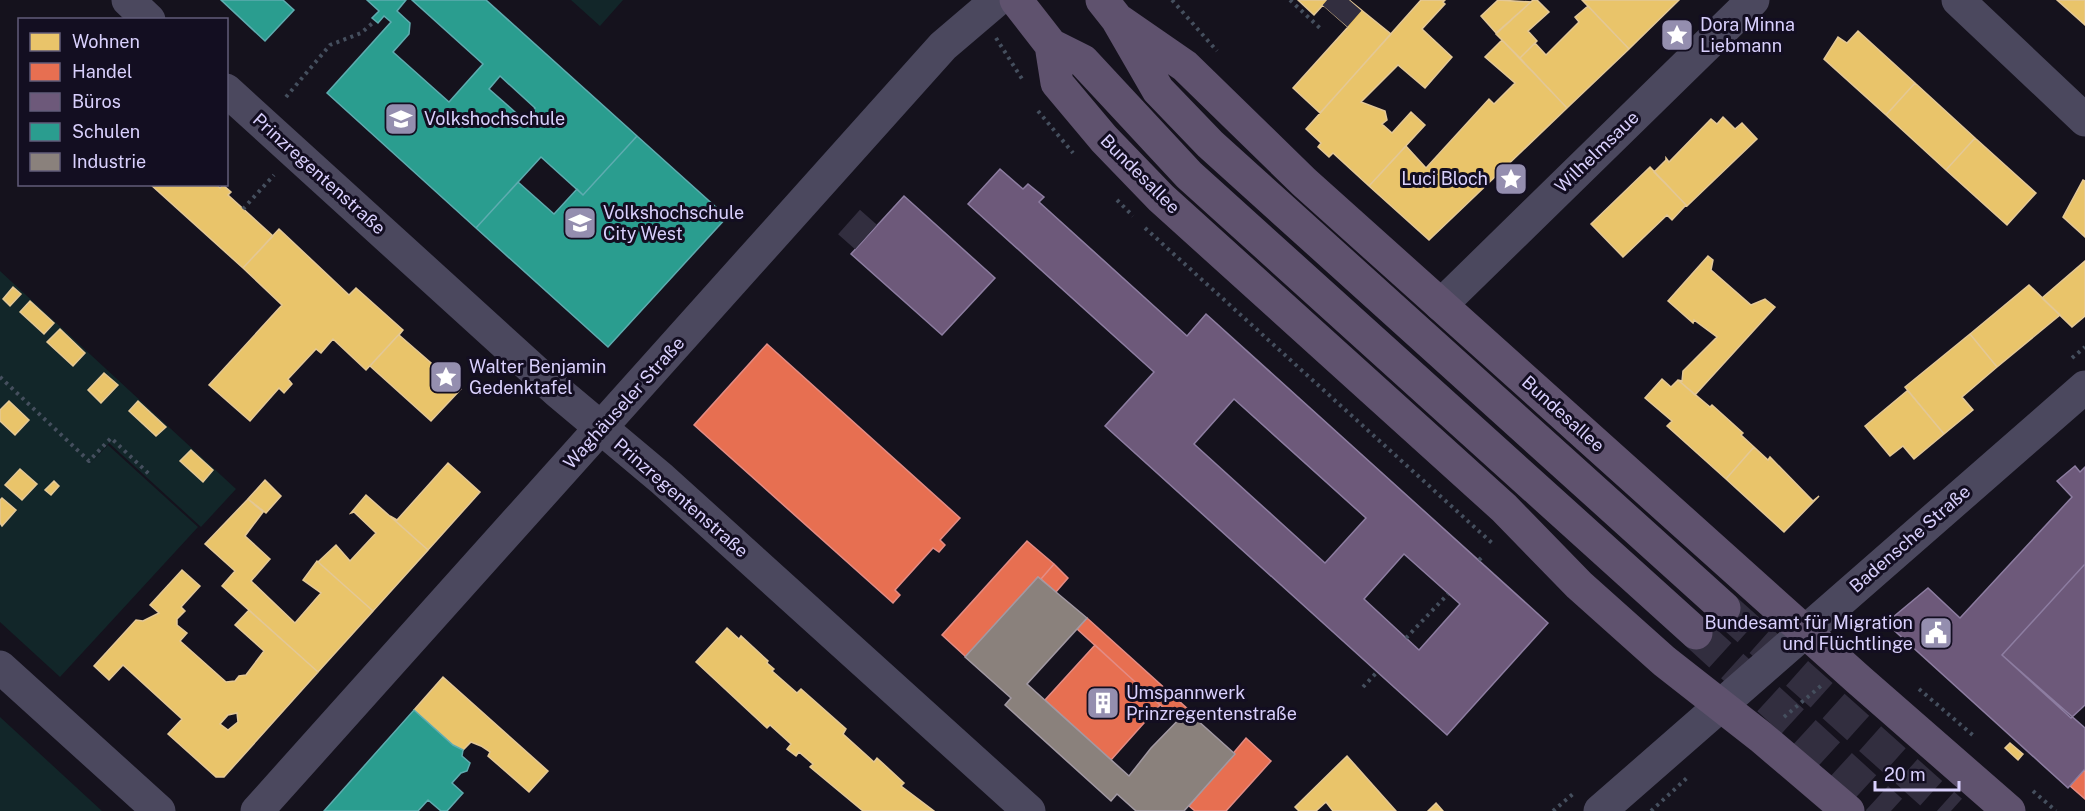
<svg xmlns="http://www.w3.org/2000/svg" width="2085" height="811" viewBox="0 0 2085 811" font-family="'Public Sans',sans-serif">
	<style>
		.green { fill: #122629 }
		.homes { fill: #e9c46a; stroke: #e4c896; stroke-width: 1.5; fill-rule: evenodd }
		.shops { fill: #e76f51; stroke: #e38c85; stroke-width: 1.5 }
		.offices { fill: #6d597a; stroke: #8d7da1; stroke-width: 1.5; fill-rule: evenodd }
		.schools { fill: #2a9d8f; stroke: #5eacb0; stroke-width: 1.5; fill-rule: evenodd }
		.industry { fill: #8a817c; stroke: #a299a3; stroke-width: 1.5 }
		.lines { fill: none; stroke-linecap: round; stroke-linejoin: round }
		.minor-tunnel { stroke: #322e3f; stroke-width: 33; stroke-dasharray: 33 16; stroke-linecap: butt }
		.major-tunnel { stroke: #322e3f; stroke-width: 33; stroke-dasharray: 33 16; stroke-linecap: butt }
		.path { stroke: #454f5e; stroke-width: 4; stroke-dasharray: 3 4.5; stroke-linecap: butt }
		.minor { stroke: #4b485e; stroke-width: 33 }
		.major { stroke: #5f526e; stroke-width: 33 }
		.labels { text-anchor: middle; stroke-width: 6; stroke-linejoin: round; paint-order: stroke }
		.poi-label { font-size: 18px; fill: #d9d0fd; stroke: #130e21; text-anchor: start }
		.street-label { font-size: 18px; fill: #d9d0fd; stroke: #130e21 }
	</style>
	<rect width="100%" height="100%" fill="#15121d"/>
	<path class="green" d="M571,0H623L600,26Z
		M0,271L236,489L201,527L109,443L88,466L108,445L198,527L60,677L0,622Z
		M0,717L102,811H0Z"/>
	<path class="homes" d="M1298,0H1349L1391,34L1320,113L1293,88L1348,27L1323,5L1314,15Z
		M1421,0H1445L1443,2L1445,4L1422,29L1452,57L1425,88L1398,65L1361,102L1385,111L1387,120L1382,124L1392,133L1411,112L1425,125L1369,186L1333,153L1329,157L1318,147L1321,143L1306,129Z
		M1498,0L1531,2L1496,33L1481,16Z
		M1533,0H1537L1549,12L1528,31L1537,41L1520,58L1496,34Z
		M1582,0H1679L1629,49Z
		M2057,0H2085V25Z
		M1588,6L1629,49L1567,108L1520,58L1535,43L1546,55L1579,22L1575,17Z
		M1858,31L1915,83L1886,115L1824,59L1838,37L1847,43Z
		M1502,40L1567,108L1429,240L1369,186L1406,146L1426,168L1489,99L1494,104L1515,83L1485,57Z
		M1915,83L1975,138L1946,170L1886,115Z
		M1723,117L1735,129L1742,123L1757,139L1687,206L1654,172L1666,160V158L1669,162L1711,119L1717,124Z
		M1975,138L2036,193L2007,225L1946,170Z
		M1650,167L1686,205L1672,220L1667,215L1623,257L1591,224Z
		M2083,180L2085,181V237L2063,217Z
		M150,184H216L220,188L223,185L231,192L228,195L273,236L243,268Z
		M279,229L349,295L356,288L403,330L366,370L333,339L321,353L316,349L288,379L292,384L284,393L279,388L250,421L209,385L282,305L243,268Z
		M1708,256L1713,260L1711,270L1751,305L1765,299L1775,307L1695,395L1678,380L1682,381L1683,371L1717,337L1694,320L1693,323L1668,301Z
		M2085,261V316L2072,327L2042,298Z
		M2029,285L2060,315L1997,367L1970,334Z
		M13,287L21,294L10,306L3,299Z
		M30,301L54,323L44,334L20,312Z
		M60,329L85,353L73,366L47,342Z
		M403,330L399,335L461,389L431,421L370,366Z
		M1970,334L1997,367L1962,397L1973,410L1944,434L1905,387Z
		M104,373L118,385L101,403L88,390Z
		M1662,379L1671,387L1678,380L1710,407L1712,405L1743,433L1741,435L1754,447L1726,479L1667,426L1672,421L1645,398Z
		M1907,391H1908L1944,434L1914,459L1903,446L1890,456L1865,426Z
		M9,401L29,420L15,435L0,421V410Z
		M138,401L166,427L156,436L129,411Z
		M1754,447L1768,460L1770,457L1813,501L1819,496L1784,532L1726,479Z
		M191,450L213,470L203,482L180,461Z
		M448,463L480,492L428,550L390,516L397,520Z
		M20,469L37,484L22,500L5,485Z
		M265,480L281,496L266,513L248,499Z
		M54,481L59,486L51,495L45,490Z
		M366,495L428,550L373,611L318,562L336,545L350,561L376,533L354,512L351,513Z
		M2,498L16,510L2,526L0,523V500Z
		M248,499L263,512L245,536L270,559L251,581L295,623L321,593L303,580L317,561L373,611L318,672L222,586L235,571L205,544Z
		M182,570L200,586L181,607L185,611L177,619V625L187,633L180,641L226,682L235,681L239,676L246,675L264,651L235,625L249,610L318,672L224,777H216L168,734L182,719L123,665L109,680L94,666L136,620L143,621L159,613L150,605ZM237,713L238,722L228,730L220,724L228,715Z
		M727,628L739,639L741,636L768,661L767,663L774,669L772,671L797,693L801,689L846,729L843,734L874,762L877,758L904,783L901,786L934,811H863L810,767L813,764L799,752L796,756L787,749L791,744L770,725L767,728L696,662Z
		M443,677L548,771L529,792L488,756L490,752L481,746L471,742L463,750L453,745L414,710Z
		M2010,743L2023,754L2018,760L2005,748Z
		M1347,756L1396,811H1333L1326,802L1316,811H1299L1295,807Z
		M1436,803L1443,811H1428Z"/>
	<path class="shops" d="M767,344L960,518L940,540L945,545L939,552L933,548L895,590L900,595L893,603L694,425Z
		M1027,541L1054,564L1041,579L1038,577L966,657L942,635Z
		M1054,564L1068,578L1056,592L1041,579Z
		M1087,618L1190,711L1178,721L1077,629Z
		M1095,645L1160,705L1111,760L1045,700Z
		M1246,738L1271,761L1226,811H1195L1189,806Z
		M2085,769V799L2070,786Z"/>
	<path class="offices" d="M1000,169L1023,189L1028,184L1044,197L1039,202L1187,336L1206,314L1548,623L1447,735L1105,426L1154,372L968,204ZM1234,399L1366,518L1325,563L1194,444ZM1404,554L1460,604L1419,650L1364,599Z
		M904,196L995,278L942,335L851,254Z
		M2075,466L2080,472L2085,467V564L2002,655L2085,728V769L2068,788L1886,623L1928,588L1960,618L2072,497L2057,481Z
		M2085,564V705L2071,718L2002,655Z"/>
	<path class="schools" d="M221,0H283L294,10L265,41Z
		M367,0H406L397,11L410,23L409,34L393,52L449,102L483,64L412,0H486L637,136L583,195L541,157L476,228L327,93L391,22L384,16L378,23L372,18L379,11ZM500,76L535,108L524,120L489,89Z
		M637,136L727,217L608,347L476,228L518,182L554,214L577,189L583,195Z
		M414,710L453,745L463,750L462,756L470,763L467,771L461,773L452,783L463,793L447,811H441L428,800L418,811H324Z"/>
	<path class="industry" d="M1038,577L1087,618L1027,684L1129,776L1151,748L1187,711L1235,754L1184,811H1136L1117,794L1111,801L1005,705L1011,698L965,657Z"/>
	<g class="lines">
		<path class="minor-tunnel" d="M1335,16L1349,0
			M849,222L866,237"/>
		<path class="major-tunnel" d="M1724,608L1951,811
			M1696,633L1891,811"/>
		<path class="path" d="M1172,0L1217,51
			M1290,0L1322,30
			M996,38L1024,82
			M286,97L330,45L361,33L375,21
			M1038,111L1073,153
			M1117,200L1133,216
			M243,209L274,175
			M1145,228L1492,543
			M2072,358L2085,347
			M0,377L89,461L111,438L150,475
			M1479,560L1484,555
			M1406,638L1448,594
			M1363,687L1377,672
			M1919,689L1975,737
			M1784,717L1822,685
			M2033,791L2056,811
			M1553,811L1574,793
			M1651,811L1688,777"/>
		<path class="minor" d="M128,0L149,20
			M1958,0L2085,120
			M226,90L557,391L662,479L1029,811
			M1441,305L1753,0
			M0,667L159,811
			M257,811L943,46L997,0
			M1600,811L2085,387"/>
		<path class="major" d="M1016,0L1051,45L1083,61L1189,175L1696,633
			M1102,0L1117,19L1158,90L1210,144L1724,608
			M1117,19L1185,66L1304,182L1859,680L2009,811
			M1051,45L1057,83L1104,139L1161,198L1504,508L1579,585L1664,661L1761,737L1848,811"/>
	</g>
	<defs>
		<symbol id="sight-square" viewBox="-11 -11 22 22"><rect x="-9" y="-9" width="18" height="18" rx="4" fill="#948eaf" stroke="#130e21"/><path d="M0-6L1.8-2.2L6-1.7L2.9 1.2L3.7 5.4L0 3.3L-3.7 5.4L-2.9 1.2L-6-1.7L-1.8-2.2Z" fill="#fff"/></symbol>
		<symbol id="university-square" viewBox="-11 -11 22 22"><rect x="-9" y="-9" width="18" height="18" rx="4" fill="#948eaf" stroke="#130e21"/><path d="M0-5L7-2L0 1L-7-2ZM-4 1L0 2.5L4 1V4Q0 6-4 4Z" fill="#fff"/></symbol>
		<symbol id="school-square" viewBox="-11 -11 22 22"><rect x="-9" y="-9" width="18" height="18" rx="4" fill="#948eaf" stroke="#130e21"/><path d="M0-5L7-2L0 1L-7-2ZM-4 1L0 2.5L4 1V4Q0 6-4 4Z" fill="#fff"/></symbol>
		<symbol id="civic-square" viewBox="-11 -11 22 22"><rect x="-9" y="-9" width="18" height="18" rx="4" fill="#948eaf" stroke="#130e21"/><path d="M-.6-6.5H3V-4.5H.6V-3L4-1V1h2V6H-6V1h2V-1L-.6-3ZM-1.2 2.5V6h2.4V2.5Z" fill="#fff"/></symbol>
		<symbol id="building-square" viewBox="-11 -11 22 22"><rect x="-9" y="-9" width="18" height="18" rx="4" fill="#948eaf" stroke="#130e21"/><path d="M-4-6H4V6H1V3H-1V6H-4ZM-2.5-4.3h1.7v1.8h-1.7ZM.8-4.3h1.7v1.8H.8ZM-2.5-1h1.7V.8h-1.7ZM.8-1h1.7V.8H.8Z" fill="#fff"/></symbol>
	</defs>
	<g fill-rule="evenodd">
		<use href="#sight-square" x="1658" y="16" width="38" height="38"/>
		<use href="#university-square" x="382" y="100" width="38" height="38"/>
		<use href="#sight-square" x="1492" y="160" width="38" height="38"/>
		<use href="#school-square" x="561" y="204" width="38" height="38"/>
		<use href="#sight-square" x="427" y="358" width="38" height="38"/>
		<use href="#civic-square" x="1917" y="614" width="38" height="38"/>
		<use href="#building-square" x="1084" y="684" width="38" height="38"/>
	</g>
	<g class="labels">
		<g class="poi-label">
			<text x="1700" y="31">Dora Minna<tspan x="1700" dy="21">Liebmann</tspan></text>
			<text x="424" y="125">Volkshochschule</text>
			<text x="1488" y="185" text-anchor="end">Luci Bloch</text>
			<text x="603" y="219">Volkshochschule<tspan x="603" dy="21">City West</tspan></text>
			<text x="469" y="373">Walter Benjamin<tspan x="469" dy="21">Gedenktafel</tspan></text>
			<text x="1913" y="629" text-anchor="end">Bundesamt für Migration<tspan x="1913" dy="21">und Flüchtlinge</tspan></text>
			<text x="1126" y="699">Umspannwerk<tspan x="1126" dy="21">Prinzregentenstraße</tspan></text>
		</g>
		<g class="street-label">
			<text transform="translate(1597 152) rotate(-44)" y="6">Wilhelmsaue</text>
			<text transform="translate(319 174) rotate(42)" y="6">Prinzregentenstraße</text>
			<text transform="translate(1140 174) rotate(45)" y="6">Bundesallee</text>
			<text transform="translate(624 403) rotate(-48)" y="6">Waghäuseler Straße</text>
			<text transform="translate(1563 414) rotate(42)" y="6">Bundesallee</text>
			<text transform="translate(681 498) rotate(41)" y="6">Prinzregentenstraße</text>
			<text transform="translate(1910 539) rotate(-41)" y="6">Badensche Straße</text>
		</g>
	</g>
	<rect x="18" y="18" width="210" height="168" fill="#130e21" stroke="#625c79" stroke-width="1.5"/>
	<rect x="30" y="33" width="30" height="18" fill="#e9c46a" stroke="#625c79" stroke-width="1.5"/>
	<text x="72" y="48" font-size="18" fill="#d9d0fd">Wohnen</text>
	<rect x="30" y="63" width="30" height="18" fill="#e76f51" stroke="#625c79" stroke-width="1.5"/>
	<text x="72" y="78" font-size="18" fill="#d9d0fd">Handel</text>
	<rect x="30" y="93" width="30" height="18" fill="#6d597a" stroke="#625c79" stroke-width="1.5"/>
	<text x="72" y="108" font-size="18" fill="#d9d0fd">Büros</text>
	<rect x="30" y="123" width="30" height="18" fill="#2a9d8f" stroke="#625c79" stroke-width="1.5"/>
	<text x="72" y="138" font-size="18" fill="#d9d0fd">Schulen</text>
	<rect x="30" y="153" width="30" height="18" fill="#8a817c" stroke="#625c79" stroke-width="1.5"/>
	<text x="72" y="168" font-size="18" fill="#d9d0fd">Industrie</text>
	<path d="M1875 781v9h84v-9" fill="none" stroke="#d9d0fd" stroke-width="3"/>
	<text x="1884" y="781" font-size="18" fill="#d9d0fd" stroke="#130e21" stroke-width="4.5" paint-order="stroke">20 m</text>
</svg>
